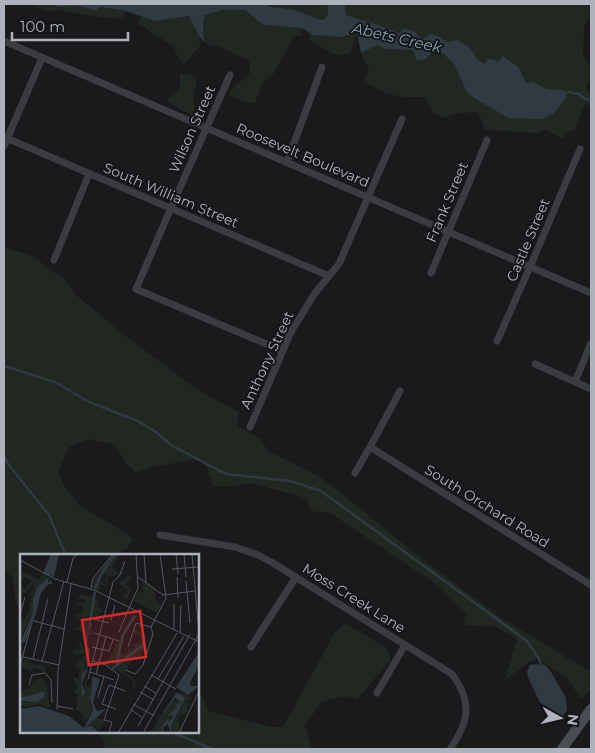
<svg xmlns="http://www.w3.org/2000/svg" width="595" height="753" viewBox="0 0 595 753" font-family="Montserrat,sans-serif">
	<style>
		.green { fill: #202821 }
		.water { fill: #303a42 }
		.lines { fill: none; stroke-linecap: round; stroke-linejoin: round }
		.stream { stroke: #303a42; stroke-width: 2.5 }
		.street { stroke: #3b3c42; stroke-width: 7 }
		.secondary { stroke: #494c52; stroke-width: 10 }
		.labels { text-anchor: middle; stroke-width: 4; stroke-linejoin: round; paint-order: stroke }
		.street-label { font-size: 14px; fill: #adb2bc; stroke: #151518 }
		.water-label { font-size: 15px; font-style: italic; fill: #84a0b7; stroke: #151518 }
		.inset-river { fill: none; stroke: #303a42; stroke-width: 2.5 }
		.inset-road { fill: none; stroke: #55575d; stroke-width: 1 }
		.view { fill: #d62828; fill-opacity: 0.15; stroke: #d62828; stroke-width: 2.5 }
		.inset-edge { fill: none; stroke: #adb2bc; stroke-width: 2.5 }
	</style>
	<rect width="100%" height="100%" fill="#1a1a1d"/>
	<path class="green" d="M31,4H47L61,7L76,6L84,7L95,11L99,7L126,11L122,18L114,19L64,11L56,10L48,12Z
		M265,4H327L328,14L324,20C311,18 301,11 289,9C280,7 271,9 265,4Z
		M345,4H591V16L586,20L584,29L583,55L591,66V78L586,85L588,92L591,93V106L584,104L580,117L574,131H570L562,139L545,129L538,133L485,130L478,112L458,113L443,118L433,112L425,97H402L384,93L365,82L364,78L369,69L361,53L378,45L388,49L413,50L424,60L433,52L486,64L477,59L471,49L447,42L440,37L422,39L414,31L405,28L399,33L378,25L346,15Z
		M223,10H245L264,25L302,28L301,36H294L274,73L262,84L255,103L245,102L228,95L236,85L250,73L249,61L216,45L212,46L204,42L203,21L205,15Z
		M142,16L155,21L189,16L199,36L201,45L184,64L176,54L174,47L151,32L143,26L138,24Z
		M308,32L313,35L341,37L357,33L350,53L341,55L333,54L311,41Z
		M180,74L192,75L197,79L193,99L196,118L166,101L180,88Z
		M4,247L35,257L51,271L63,277L75,294L131,340L198,390L239,412L237,426L260,438L268,451L322,478L425,561L503,619L591,672V689L581,699L567,678L539,659L531,661L505,680L517,639L497,627L463,625L466,613L439,586L330,513L310,511L308,501L300,496L251,483L234,486H213L206,466L197,459L153,467L136,473L125,462L115,445L89,439L69,447L58,472L64,485L79,505L119,529L133,539L127,548L113,555L21,556V614L16,602L12,577L4,570Z
		M346,623L386,648L391,660L357,699L346,696L321,702L305,726L312,749H103L105,742L96,732H198V690L209,711L271,727H283L335,632Z"/>
	<path class="water" d="M47,4H265C271,9 280,7 289,9C301,11 311,18 324,20L328,14L327,4L336,5L337,4H345L346,15L378,25L399,33L404,28L414,31L422,39L432,34L440,37L447,42L458,40L471,49L477,59L485,64L488,58L499,62L503,56L518,67L526,83L533,82L546,89L564,90L567,97L554,113L541,119L509,118L474,98L467,92L454,64L445,55L433,52L424,60H417L413,50L386,49L378,45L361,53L357,33L341,37L313,35L302,28L263,25L245,10H223L205,15L203,21L204,42L199,36L189,16L155,21L126,11L100,7L95,11L84,7L76,6L61,7Z
		M538,664L545,665L551,672L566,698L567,710L562,717L541,705L528,677L527,672L530,665Z"/>
	<g class="lines">
		<path class="stream" d="M564,94L568,92L579,94L585,99L591,100
			M4,366L55,382L89,402L138,421L156,432L171,445L226,474L290,481L321,491L527,641L539,659L542,667
			M4,456L8,464L49,515L66,556
			M172,732L212,749"/>
		<path class="street" d="M4,41L591,293
			M230,75L171,208L136,289L283,351
			M4,137L329,276
			M4,146L42,58
			M287,162L322,67
			M54,260L89,174
			M431,273L487,140
			M497,341L530,267L580,149
			M535,364L591,389
			M575,382L591,343
			M250,427L291,332L315,293L339,264L402,119
			M370,447L591,585
			M355,473L370,447L400,391
			M160,535L235,547L258,555L273,563L452,674C473,702 469,722 450,749
			M251,647L296,577
			M377,693L405,645"/>
		<path class="secondary" d="M562,749L591,709"/>
	</g>
	<g class="labels">
		<g class="street-label">
			<text transform="translate(192 129) rotate(-66)" y="5">Wilson Street</text>
			<text transform="translate(303 155) rotate(23)" y="5">Roosevelt Boulevard</text>
			<text transform="translate(171 195) rotate(23)" y="5">South William Street</text>
			<text transform="translate(447 202) rotate(-67)" y="5">Frank Street</text>
			<text transform="translate(528 240) rotate(-67)" y="5">Castle Street</text>
			<text transform="translate(267 360) rotate(-65)" y="5">Anthony Street</text>
			<text transform="translate(487 506) rotate(32)" y="5">South Orchard Road</text>
			<text transform="translate(354 598) rotate(32)" y="5">Moss Creek Lane</text>
		</g>
		<g class="water-label">
			<text transform="translate(397 38) rotate(13)" y="5">Abets Creek</text>
		</g>
	</g>
	<g transform="translate(20 554)">
		<rect width="179" height="179" fill="#1a1a1d"/>
		<path d="M95,0H101L92,13L100,20L89,23L86,33L81,31L82,27L85,31L87,27L83,26L89,22L85,20L82,24L79,37L72,34L74,24ZM3,17L18,26L22,20L28,23L14,41L12,40L14,59L0,85V70L9,59L11,42L7,38L2,40V32L10,40L14,34L13,29L9,36L5,34L12,27L5,23L0,26ZM111,20V25L106,30L112,36L104,50L101,48L106,46L103,42L108,36L99,29ZM123,27L135,36V45L141,51L137,59L114,47L119,37L124,39V35L120,34L123,33ZM75,37V46L78,45L79,54H83L79,62H71L72,81L68,82V73L66,84L62,85V78L55,75L59,74L62,68L57,66L69,65V62L55,65V60L62,59L63,52L59,51L57,54V48L66,49L64,45H57L62,40L72,43ZM114,58L115,65H112L104,80L101,99L104,101L109,95L112,97L114,90L121,87V82L113,79L115,74L121,80L125,79L127,95L121,98V102L113,104L105,119L114,124L116,134L111,132L114,127L86,110ZM61,88L67,102L61,130L64,136L66,122L67,133L71,132V143L63,144H71L72,155L65,171L66,163L63,167V161L56,155L58,141L54,138L57,133L53,124H58L60,115L54,112L65,100H53V96H62L53,90L60,93V89H55ZM4,106L26,113L24,118L14,113L10,122L11,116L1,113ZM20,123L27,131L30,154L20,150L0,153V147L10,149L24,137L0,144V135L6,136ZM161,139L174,144L165,147L171,151L166,153L168,158L159,163V179H150L152,169L164,148ZM156,141H160L162,148L149,160H154L149,168L143,171L141,178L131,179L152,148L160,144ZM74,163L85,166L79,176L73,171L66,173Z" fill="#202821"/>
		<path d="M31,0H39L34,23L23,19ZM29,23L28,29L31,26L32,30H28L21,39L14,66L5,88L0,89L13,59V44L18,33ZM70,67L72,71L68,76L67,92L70,95L68,113L62,130L65,139L63,142L71,143L72,122L80,125L73,148L77,157L86,155L66,173L72,172L80,179H0V155L19,152L49,162L64,174L73,156L70,144L62,142L61,130L62,120L67,114L65,86ZM179,98V111L170,129L171,132H179L168,141L156,133ZM25,137L24,143L17,148L0,147V144ZM156,139L161,140L165,145L152,169L150,179L148,170L143,174L144,179H138L142,178L141,174L147,165L149,168L154,161L148,162L158,151H153L162,148L155,144L130,179Z" fill="#303a42"/>
		<path class="inset-river" d="M75,35L81,20L95,0M70,67L75,38M96,112L103,81L115,62M92,115L123,91L124,81"/>
		<path class="inset-road" d="M124,0L126,29M156,0L158,20M164,0L166,23M172,0L179,79M0,6L35,25L74,36L179,88M152,15L179,13M118,23L143,41M157,23L158,44M166,27L170,69M47,28L53,4L58,0M71,34L73,24L93,0M143,41L175,37M109,54L118,34L116,0M0,60L5,43M74,65L89,69M91,66L95,51M14,67L44,75M154,76V50M99,78L109,54M74,79L99,87M160,79L161,51M72,93L89,97L93,86M108,93L116,69L131,73M3,103L39,111M13,105L28,45M22,107L44,27M73,107L86,111L99,121L84,166L92,168L89,178M0,112L11,72M106,116L115,120L123,111L133,80L131,73L146,44L140,0M70,118L94,126M25,119L31,126L32,149M76,120L86,83M131,121L156,135M68,125L93,28L100,21L105,7M138,125L164,82M9,131L12,121L25,119M124,132L137,140M120,138L134,146M78,143L84,123M113,150L133,161M37,152L53,155M37,155L38,117L51,30M96,155L82,150L89,131L105,137M110,155L123,164M118,172L170,80M98,179L157,79M123,179L179,80M159,179L179,137"/>
		<path class="view" d="M120,57L126,103L69,111L62,66Z"/>
		<rect width="179" height="179" class="inset-edge"/>
	</g>
	<rect width="595" height="753" fill="none" stroke="#adb2bc" stroke-width="10"/>
	<g transform="translate(560 718) rotate(98)" stroke="#151518" stroke-width="4" paint-order="stroke">
	<path d="M0-4L9 19L0 12L-9 19Z" fill="#adb2bc"/>
	<text y="-8" font-size="14" font-weight="bold" text-anchor="middle" fill="#adb2bc">N</text>
	</g>
	<path d="M12 32v8h116v-8" fill="none" stroke="#adb2bc" stroke-width="2.5"/>
	<text x="20" y="32" font-size="15" fill="#adb2bc" stroke="#151518" stroke-width="4" paint-order="stroke">100 m</text>
</svg>
